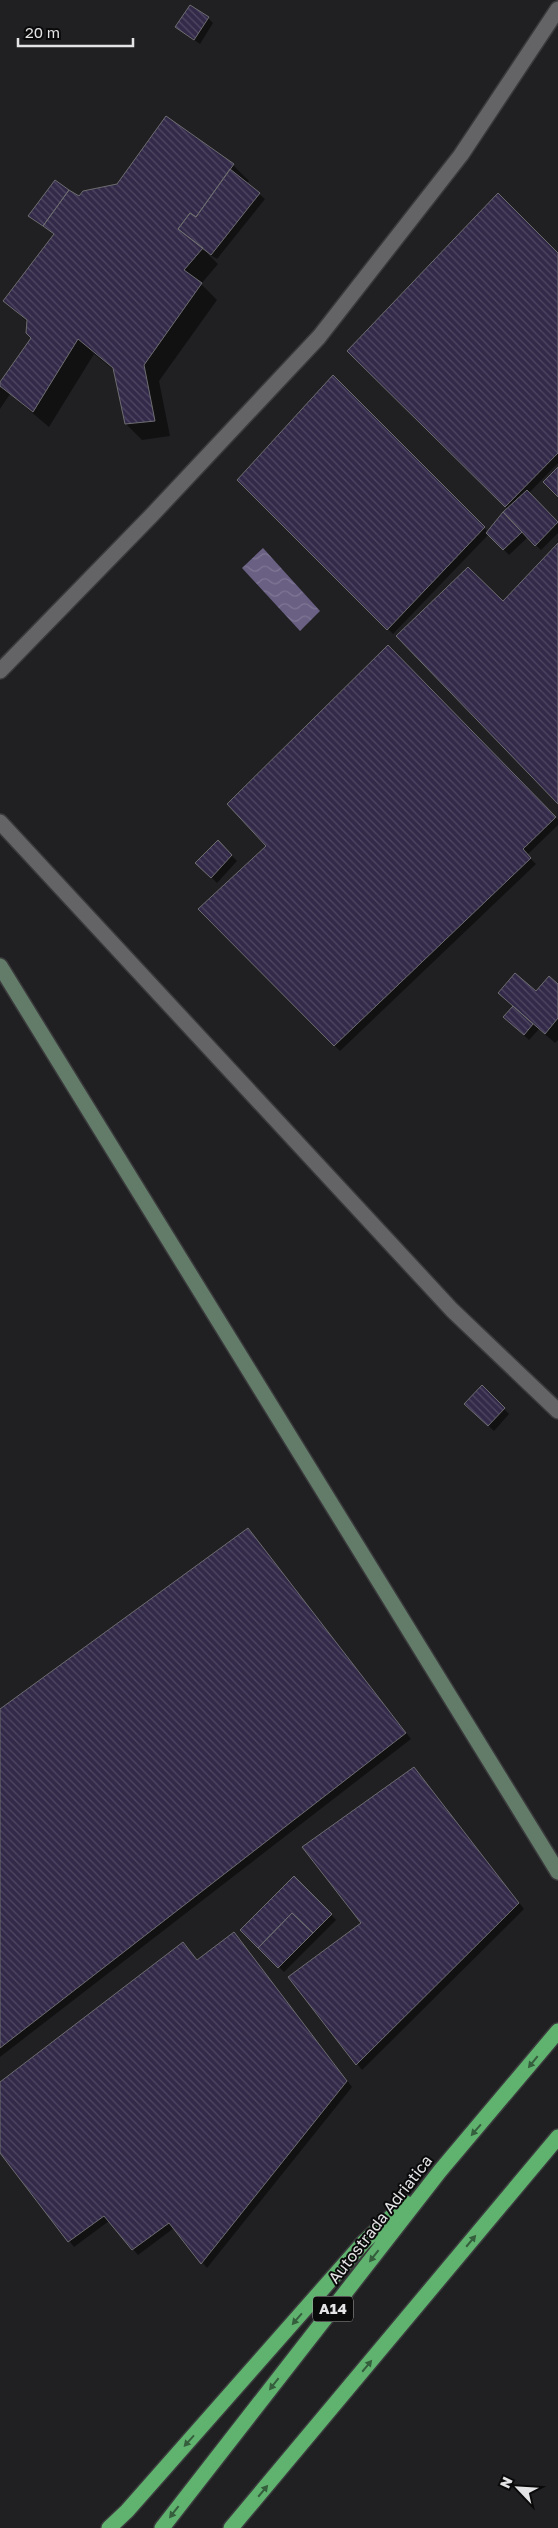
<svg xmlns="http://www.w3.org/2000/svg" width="558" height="2528" viewBox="0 0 558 2528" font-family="'Golos Text',sans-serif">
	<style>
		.water { fill: url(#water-waves) }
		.shadow { fill: #0007 }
		.building { fill: url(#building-back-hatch); stroke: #6d6c6f }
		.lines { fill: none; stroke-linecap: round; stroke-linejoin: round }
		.street-casing { stroke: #3a3a3c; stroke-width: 18 }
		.secondary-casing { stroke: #3a3a3c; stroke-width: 18 }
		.highway-casing { stroke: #3a3a3c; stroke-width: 18 }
		.street { stroke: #646366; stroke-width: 15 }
		.secondary { stroke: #637b69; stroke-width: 15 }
		.highway { stroke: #60b26f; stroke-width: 15 }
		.oneway { fill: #355e3d }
		.labels { text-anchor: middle; stroke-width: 4; stroke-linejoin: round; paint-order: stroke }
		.shield { fill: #0a0a0b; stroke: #a3a3a4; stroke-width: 1 }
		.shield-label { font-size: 15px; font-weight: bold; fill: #e4e4e6 }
		.street-label { font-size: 16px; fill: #e4e4e6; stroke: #0a0a0b }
	</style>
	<defs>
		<pattern id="water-waves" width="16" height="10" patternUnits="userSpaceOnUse" patternTransform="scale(1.25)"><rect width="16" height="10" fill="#6a6083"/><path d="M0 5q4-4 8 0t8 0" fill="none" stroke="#7f7795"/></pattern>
		<pattern id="building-back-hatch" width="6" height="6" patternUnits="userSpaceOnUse" patternTransform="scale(1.25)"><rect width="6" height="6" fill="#332a49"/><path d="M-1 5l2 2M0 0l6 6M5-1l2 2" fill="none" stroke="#504963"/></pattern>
	</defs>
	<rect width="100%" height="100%" fill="#202023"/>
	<path class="water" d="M263,548L320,611L300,631L242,568Z"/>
	<path class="shadow" d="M208,18L213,23L200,44L177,27Z
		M167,118L233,165L249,181L247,184L265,199L217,259L207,253L218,264L201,284L217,300L159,381L170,436L142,440L126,424L115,371L94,354L49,427L10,394L0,409V388L5,389L0,384L33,338L28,323L5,301L54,235L30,216L118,186Z
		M558,255V463L528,494L558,524V533L541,550L528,537L509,555L489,534L393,634L239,479L333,377L488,532L509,510L349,351Z
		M388,646L558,820V825L527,855L536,864L340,1051L200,909L267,846Z
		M218,842L237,861L217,883L197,863Z
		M558,986V1040L555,1043L539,1029L529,1040L510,1022L514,1007L499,993H536Z
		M482,1387L509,1414L494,1431L466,1404Z
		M248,1529L411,1739L0,2057V1710Z
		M419,1774L524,1909L362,2070L290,1977L363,1923Z
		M294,1878L336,1920L284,1972L242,1930Z
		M239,1939L352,2087L207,2268L174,2228L138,2255L109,2221L74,2247L0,2151V2084L183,1944L198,1961Z"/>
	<path class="building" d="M190,5L209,17L194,40L175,27Z
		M166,116L234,164L196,217L190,213L178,229L203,248L184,270L202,283L144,365L155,421L125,424L113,368L78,339L33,412L0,386V382L31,338L26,333L27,320L3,301L54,234L43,226L69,190L79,196L83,191L117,184Z
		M230,169L260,193L211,255L178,229L190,213L196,217Z
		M55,180L69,190L43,226L28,216Z
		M498,193L558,253V453L505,507L347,351Z
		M333,375L485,527L387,630L237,480Z
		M558,467V497L543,482Z
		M527,490L558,522L535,546L503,512Z
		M503,512L522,532L503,550L486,533Z
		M558,543V804L396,636L468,567L503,601Z
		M388,645L556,817L523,849L531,858L334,1046L198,909L266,846L227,804Z
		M218,840L232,855L211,878L195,863Z
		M515,973L536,991L549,976L558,984V1018L545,1034L498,993Z
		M513,1006L533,1024L524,1035L503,1017Z
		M482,1385L505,1408L488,1426L464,1404Z
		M248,1528L406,1733L0,2048V1709Z
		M414,1767L519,1903L356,2065L288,1977L361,1923L302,1847Z
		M294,1876L332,1914L313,1933L292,1913L258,1948L240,1930Z
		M292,1913L313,1933L278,1968L258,1948Z
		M234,1932L347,2081L201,2264L169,2223L132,2250L104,2216L68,2242L0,2153V2082L183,1942L197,1960Z"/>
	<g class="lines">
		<defs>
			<path id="street" d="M0,671L151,516L319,337L461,155L558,9
				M0,822L452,1310L558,1411"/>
			<path id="secondary" d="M0,966L558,1872"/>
			<path id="highway" d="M109,2528L127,2511L364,2242L406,2203
				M162,2528L440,2171L558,2031
				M231,2528L558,2137"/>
		</defs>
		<use href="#street" class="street-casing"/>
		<use href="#secondary" class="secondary-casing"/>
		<use href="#highway" class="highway-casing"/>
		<use href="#street" class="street"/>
		<use href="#secondary" class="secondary"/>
		<use href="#highway" class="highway"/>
	</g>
	<defs><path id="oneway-solid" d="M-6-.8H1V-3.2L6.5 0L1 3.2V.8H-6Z" transform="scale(1.25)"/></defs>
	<g class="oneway">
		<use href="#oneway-solid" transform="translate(533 2062) rotate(129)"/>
		<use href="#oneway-solid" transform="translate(476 2130) rotate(131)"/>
		<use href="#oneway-solid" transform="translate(471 2241) rotate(-50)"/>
		<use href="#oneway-solid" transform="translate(374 2256) rotate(128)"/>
		<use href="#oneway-solid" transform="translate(297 2319) rotate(131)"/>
		<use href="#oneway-solid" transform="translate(367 2366) rotate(-50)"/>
		<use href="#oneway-solid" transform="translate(274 2384) rotate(128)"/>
		<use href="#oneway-solid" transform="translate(189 2441) rotate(132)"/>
		<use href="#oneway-solid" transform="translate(263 2491) rotate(-50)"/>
		<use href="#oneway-solid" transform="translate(174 2512) rotate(128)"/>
	</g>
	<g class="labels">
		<rect class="shield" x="313" y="2296.5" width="40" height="25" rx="4"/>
		<g class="shield-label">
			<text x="333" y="2314">A14</text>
		</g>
		<g class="street-label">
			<text transform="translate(380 2219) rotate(-52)" y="6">Autostrada Adriatica</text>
		</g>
	</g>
	<g transform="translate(518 2488) rotate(295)" stroke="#0a0a0b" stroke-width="4" paint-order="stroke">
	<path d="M0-4L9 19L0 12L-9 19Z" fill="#e4e4e6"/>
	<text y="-8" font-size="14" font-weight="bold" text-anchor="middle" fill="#e4e4e6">N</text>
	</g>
	<path d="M18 38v8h115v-8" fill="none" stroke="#e4e4e6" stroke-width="2.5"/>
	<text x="25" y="38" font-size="15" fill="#e4e4e6" stroke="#0a0a0b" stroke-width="4" paint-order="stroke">20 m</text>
</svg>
